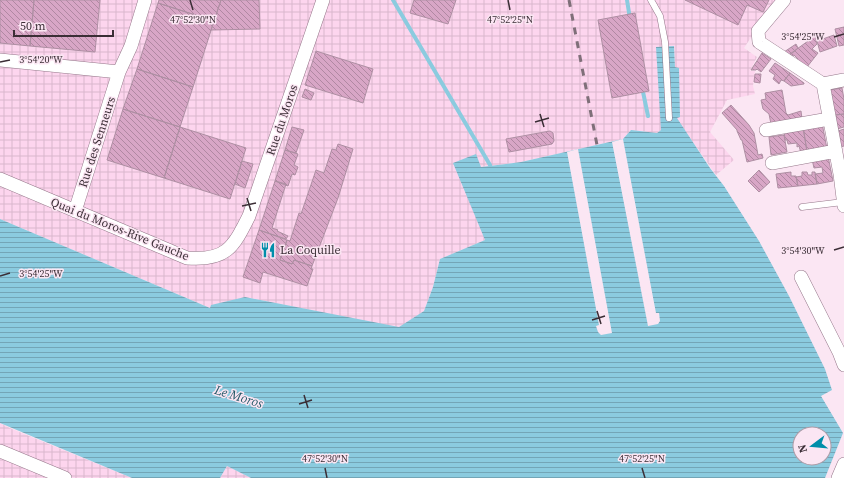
<svg xmlns="http://www.w3.org/2000/svg" width="844" height="478" viewBox="0 0 844 478" font-family="'Source Serif 4',serif">
	<style>
		.industrial { fill: url(#industrial-grid) }
		.water { fill: url(#water-rules); fill-rule: evenodd }
		.pier { fill: #fbe6f3 }
		.lines { fill: none; stroke-linecap: round; stroke-linejoin: round }
		.stream { stroke: #8bcbdf; stroke-width: 4 }
		.building { fill: url(#building-back-hatch); stroke: #ae8fa3 }
		.lane-casing { stroke: #95778a; stroke-width: 7 }
		.street-casing { stroke: #95778a; stroke-width: 14 }
		.lane { stroke: #fff; stroke-width: 6 }
		.street { stroke: #fff; stroke-width: 13 }
		.rail { stroke: #7f6f79; stroke-width: 3; stroke-dasharray: 7 7; stroke-linecap: butt }
		.ticks { fill: none; stroke: #3b2e36; stroke-width: 1.5 }
		.labels { text-anchor: middle; stroke-width: 3; stroke-linejoin: round; paint-order: stroke }
		.street-label { font-size: 12px; fill: #3b2e36; stroke: #fbe6f3 }
		.poi-label { font-size: 12px; fill: #3b2e36; stroke: #fbe6f3; text-anchor: start }
		.water-label { font-size: 13px; font-style: italic; fill: #235967; stroke: #fbe6f3 }
		.ticks-label { font-size: 10px; text-anchor: middle; fill: #3b2e36; stroke: #fbe6f3; stroke-width: 3; stroke-linejoin: round; paint-order: stroke }
	</style>
	<defs>
		<pattern id="industrial-grid" width="8" height="8" patternUnits="userSpaceOnUse"><rect width="8" height="8" fill="#fdd5ee"/><path d="M0 4h8M4 0v8" fill="none" stroke="#dab7cd"/></pattern>
		<pattern id="water-rules" width="6" height="5" patternUnits="userSpaceOnUse"><rect width="6" height="5" fill="#8bcbdf"/><path d="M0 2.5h6" fill="none" stroke="#73a5b6"/></pattern>
		<pattern id="building-back-hatch" width="6" height="6" patternUnits="userSpaceOnUse"><rect width="6" height="6" fill="#d8a6c6"/><path d="M-1 5l2 2M0 0l6 6M5-1l2 2" fill="none" stroke="#b088a2"/></pattern>
	</defs>
	<rect width="100%" height="100%" fill="#fbe6f3"/>
	<path class="industrial" d="M0,0H776L744,48L757,57L750,71H755L753,86L755,94L727,100L710,132L734,160L716,175L676,118L679,68L675,67L674,46L661,130L657,133L631,130L623,139L521,162L481,167L485,240L440,259L433,287L424,311L399,328L245,297L210,308L0,219Z
		M0,423L12,429L132,478H0Z
		M227,466L251,478H220Z"/>
	<path class="water" d="M674,46L675,67L679,68L680,117L677,118L710,168L724,186L759,241L789,296L825,369L832,390L821,396L843,433L825,478H251L227,466L220,478H132L0,423V219L210,308L211,305L245,297L399,327L424,311L433,287L440,259L485,240L453,163L476,154L481,167L521,162L623,139L631,130L657,133L661,130L656,47ZM800,434H824V458H800Z"/>
	<path class="pier" d="M623,139L656,313H659L660,321L658,324L648,326L612,142Z
		M578,149L612,333L601,335L598,332L596,326L599,325L567,152Z"/>
	<g class="lines">
		<path class="stream" d="M393,0L490,165
			M627,0L630,19
			M642,87L648,116"/>
	</g>
	<path class="building" d="M0,0H34L30,46L0,43Z
		M34,0H100L95,52L30,46Z
		M159,0H221L214,21L158,3Z
		M221,0H259L260,29L211,30Z
		M414,0H456L448,24L410,13Z
		M685,0H769L763,12L747,5L738,25Z
		M158,3L214,21L193,87L137,69Z
		M635,13L649,91L612,98L598,20Z
		M844,27V45L839,46L835,29Z
		M834,35L837,46L820,52L817,41Z
		M815,36L817,44L812,49L818,53L807,67L797,60L798,59L794,55L792,56L790,54Z
		M796,44L798,48L789,56L784,52Z
		M316,51L373,69L363,103L305,85Z
		M762,53L771,59L761,72L757,69L756,70H751Z
		M775,63L790,73L784,81L781,80L779,84L773,79L775,75L769,71Z
		M137,69L193,87L180,127L123,109Z
		M790,73L804,83V84L791,86L784,81Z
		M755,74H761L760,83L754,82Z
		M842,88L844,99V114L835,115L830,90Z
		M305,89L314,93L311,100L302,97Z
		M782,90L786,113L788,115L801,111L802,119L771,124L769,114L763,109L761,100L766,99L765,93Z
		M731,105L749,125L754,133L758,155L762,154L763,158L747,162L742,140H741L737,131V130L722,113Z
		M123,109L180,127L164,178L107,160Z
		M844,114V127L837,129L835,115Z
		M822,123L827,149L807,152L803,127Z
		M180,127L246,148L230,199L164,178Z
		M292,127L304,130L296,153L285,150Z
		M803,127L807,151L801,153L799,146L797,147V143L788,144L787,140H785L784,130Z
		M844,129V146L840,147L838,131Z
		M550,131L553,133L554,141L552,144L509,152L506,139Z
		M784,135L787,152L771,155L769,137Z
		M338,144L353,149L338,198L312,266L294,260L292,264L280,260L287,240L290,241L299,213L301,214L316,170L324,173L332,149L336,150Z
		M285,150L298,154L294,165L298,167L295,175L292,174L288,186L275,181Z
		M828,156L833,181L817,184L815,174L823,173L822,167L814,168L812,159Z
		M242,161L253,164L245,188L235,184Z
		M759,170L770,182L759,192L748,181Z
		M791,172V176H796L798,186L778,188L776,174Z
		M802,172H807L808,175H812V172H815L817,184L798,186L796,177L802,176Z
		M275,181L286,184L272,228L278,230L277,231L288,236L286,239L259,230Z
		M259,230L287,240L280,260L292,264L294,260L312,266L311,269H313L307,286L263,272L260,283L243,277Z"/>
	<g class="lines">
		<defs>
			<path id="lane" d="M651,0L660,16L665,42L669,118
				M802,207L843,202"/>
			<path id="street" d="M784,0L758,31L759,42L823,84L844,80
				M0,60L119,72
				M823,84L840,174L844,206
				M766,130L829,119
				M772,163L836,151
				M0,179L187,258C226,261 233,248 249,216L323,0
				M75,211L119,72L131,46L145,0
				M801,277L839,352L844,365
				M0,451L65,478
				M838,478L844,464"/>
		</defs>
		<use href="#lane" class="lane-casing"/>
		<use href="#street" class="street-casing"/>
		<use href="#lane" class="lane"/>
		<use href="#street" class="street"/>
		<path class="rail" d="M569,0L597,145"/>
	</g>
	<path class="ticks" d="M190,0L193,10M508,0L510,10M834,37L844,34M0,62L10,60M540,114L544,127M535,122L549,118M247,198L251,211M242,206L256,203M834,250L844,247M0,276L10,273M597,311L601,324M592,320L605,316M304,395L308,408M299,404L312,400M325,468L327,478M642,468L645,478"/>
	<defs>
		<symbol id="restaurant-bare" viewBox="-9 -9 18 18"><path d="M-5-6h1v4h1v-4h1v4h1v-4h1v5L-1.5 .5V6h-2V.5L-5-1ZM5-6V6H3V1.5H1.5Q1.5-4 5-6Z" fill="#008eaa" stroke="#fbe6f3" stroke-width="2.5" paint-order="stroke"/></symbol>
	</defs>
	<g fill-rule="evenodd">
		<use href="#restaurant-bare" x="257" y="239" width="22" height="22"/>
	</g>
	<g class="labels">
		<g class="street-label">
			<text transform="translate(282 120) rotate(-71)" y="4">Rue du Moros</text>
			<text transform="translate(97 142) rotate(-72)" y="4">Rue des Senneurs</text>
			<text transform="translate(120 229) rotate(22)" y="4">Quai du Moros-Rive Gauche</text>
		</g>
		<g class="poi-label">
			<text x="280" y="254">La Coquille</text>
		</g>
		<g class="water-label">
			<text transform="translate(239 396) rotate(17)" y="5">Le Moros</text>
		</g>
	</g>
	<g class="ticks-label">
		<text x="193" y="23">47°52'30"N</text>
		<text x="510" y="23">47°52'25"N</text>
		<text x="803" y="40">3°54'25"W</text>
		<text x="41" y="63">3°54'20"W</text>
		<text x="803" y="254">3°54'30"W</text>
		<text x="41" y="277">3°54'25"W</text>
		<text x="325" y="462">47°52'30"N</text>
		<text x="642" y="462">47°52'25"N</text>
	</g>
	<g transform="translate(812 446) rotate(254)"><circle r="19" fill="#fbe6f3" stroke="#ae9ca7"/>
	<path d="M0-3L7 15L0 10L-7 15Z" fill="#008eaa"/>
	<text y="-6" font-size="11" font-weight="bold" text-anchor="middle" fill="#3b2e36">N</text>
	</g>
	<path d="M14 30v6h99v-6" fill="none" stroke="#3b2e36" stroke-width="2"/>
	<text x="20" y="30" font-size="12" fill="#3b2e36" stroke="#fbe6f3" stroke-width="3" paint-order="stroke">50 m</text>
</svg>
